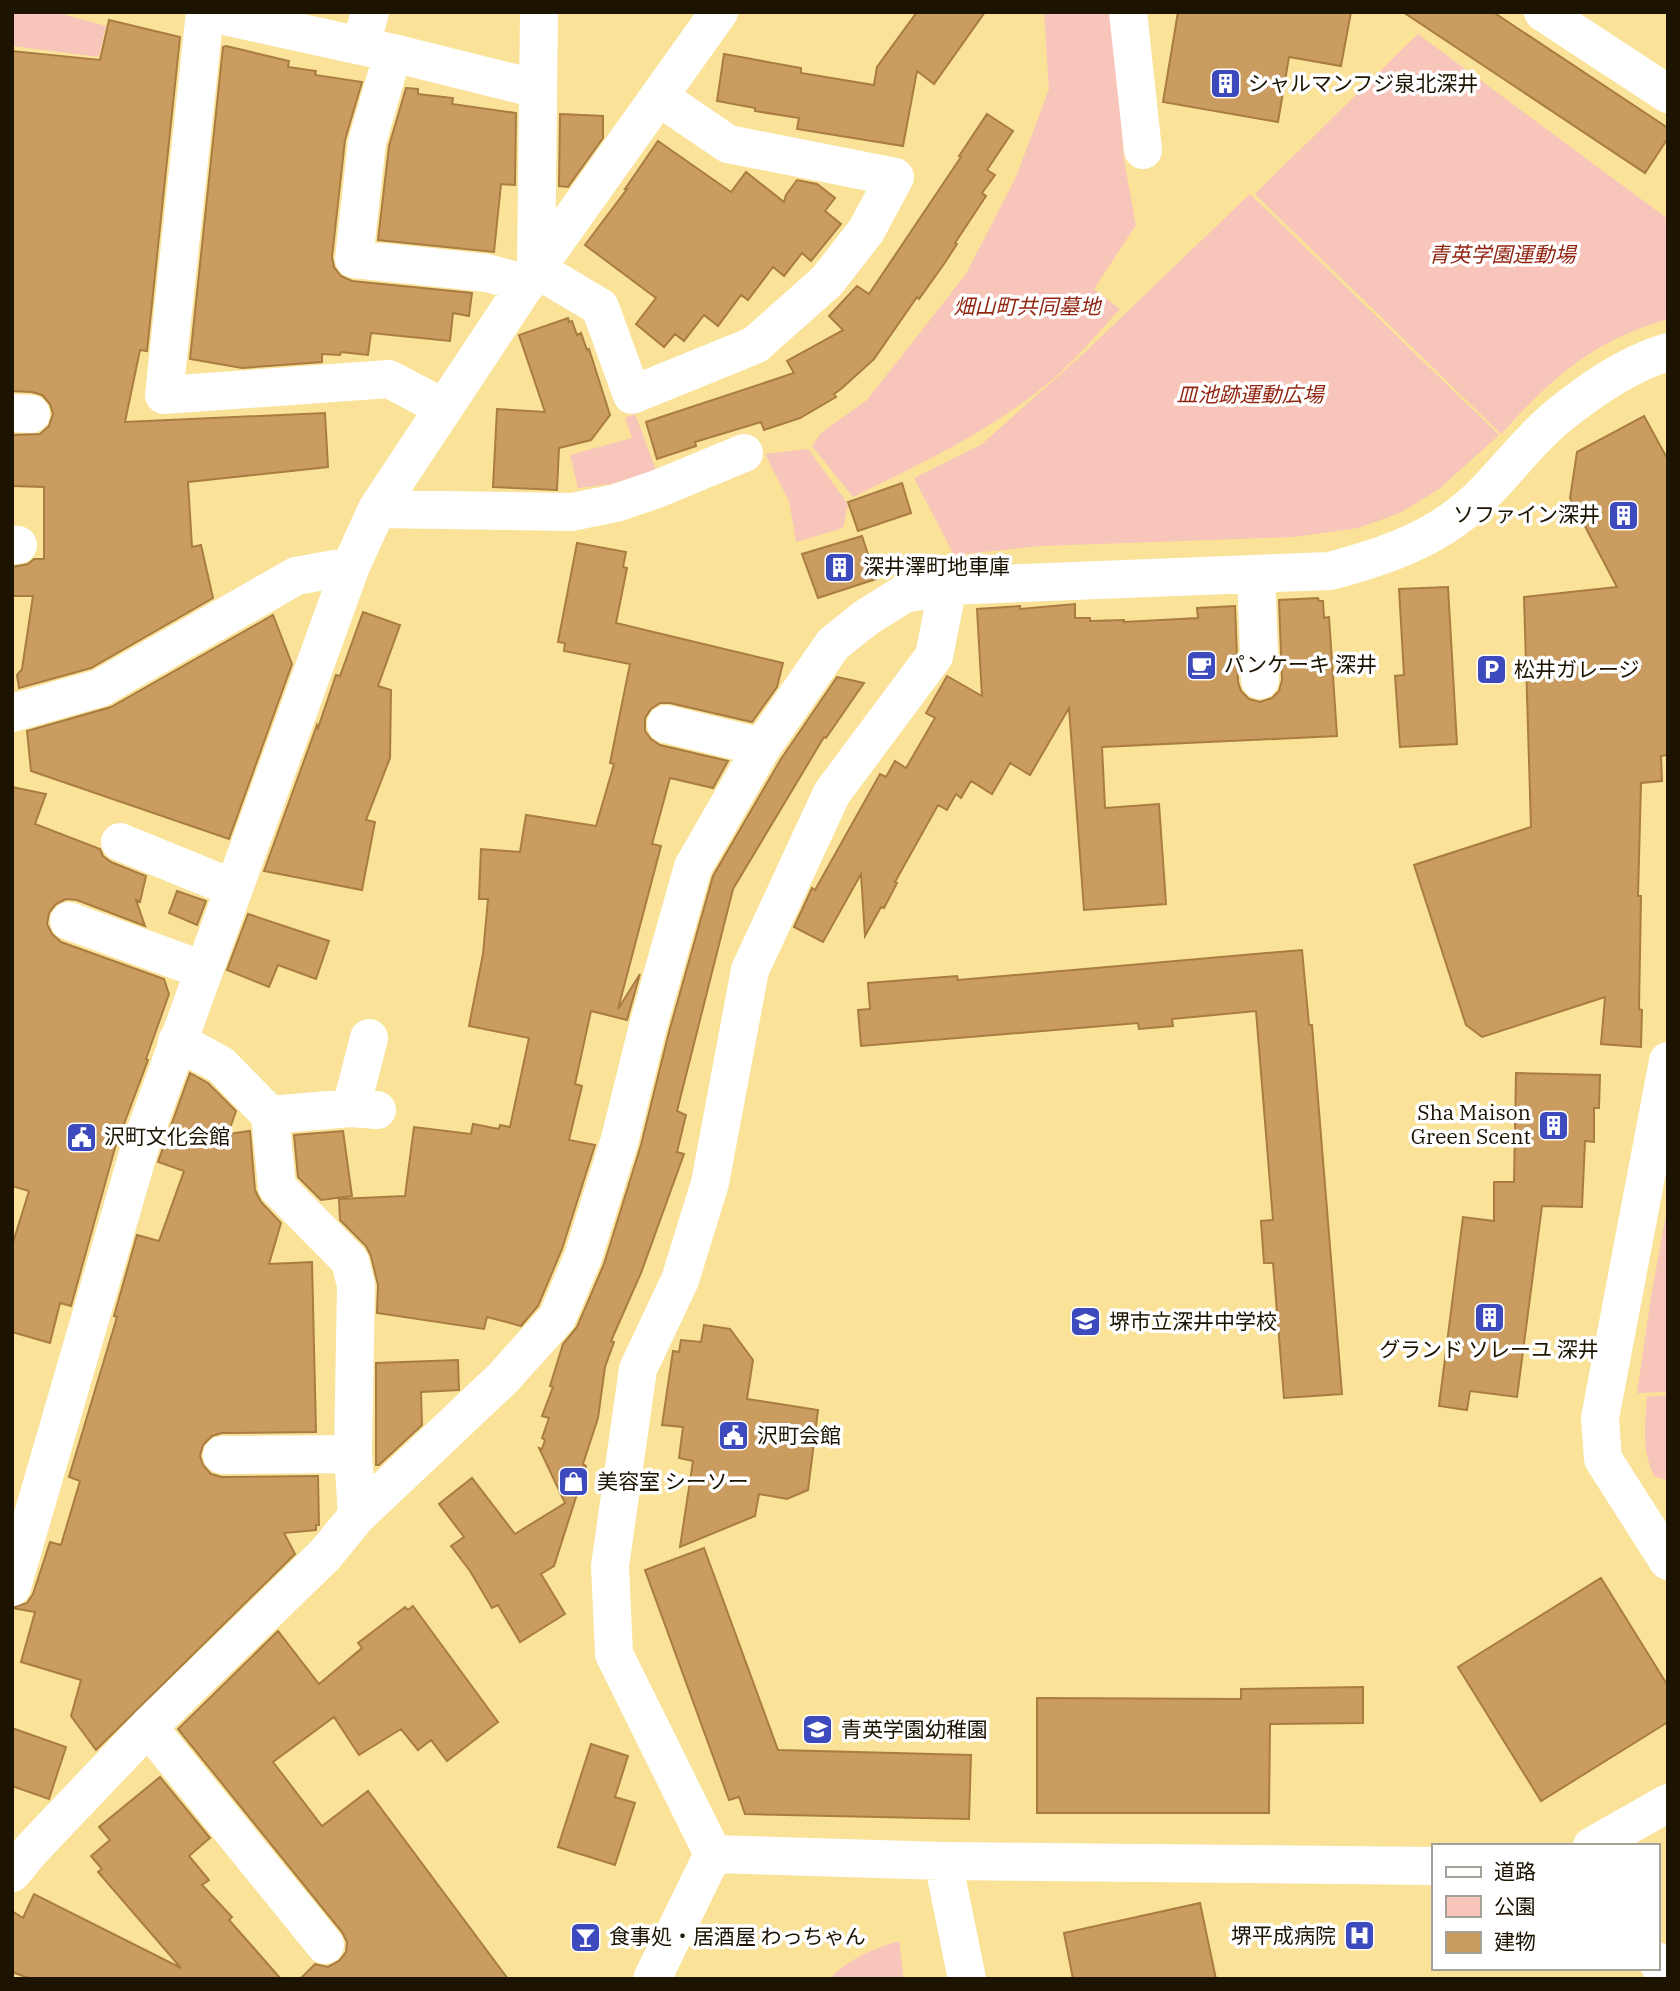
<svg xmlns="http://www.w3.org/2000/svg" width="1680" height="1991" viewBox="0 0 1680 1991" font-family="'IBM Plex Serif','Noto Sans JP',serif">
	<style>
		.green { fill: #f8c5ba }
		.building { fill: #cb9c60; stroke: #a97c40; stroke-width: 2 }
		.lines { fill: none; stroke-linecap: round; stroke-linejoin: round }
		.minor { stroke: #fff; stroke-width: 38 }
		.labels { text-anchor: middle; stroke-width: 7; stroke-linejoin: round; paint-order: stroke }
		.poi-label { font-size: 21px; fill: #1c1300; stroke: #fff; text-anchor: start }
		.park-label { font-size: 21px; font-style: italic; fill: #922511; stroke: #fff }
	</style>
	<rect width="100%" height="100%" fill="#fae299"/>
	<path class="green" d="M12,12H55L106,26L99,57L12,46Z
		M1044,12H1115L1124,160L1136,225L1094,289L1120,309C1098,333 1077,358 1053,379C993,430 923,463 853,497L812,446L821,433L867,400L966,274L1016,177L1049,89Z
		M1418,34L1668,219V319C1592,341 1553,377 1501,434L1255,194Z
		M1250,194L1499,435L1439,489L1400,513L1358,528L1294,537L1041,546L954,555L914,478L982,444L1083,354Z
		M635,414L656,470L611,484L578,488L570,455L632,438L625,418Z
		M808,449L848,504L843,528L796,542L789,501L765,454Z
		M1668,1203V1392L1637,1393L1651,1297Z
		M1668,1395V1480L1655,1477C1641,1452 1645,1424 1647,1397Z
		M899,1941L904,1979H829C849,1959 872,1949 899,1941Z"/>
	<path class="building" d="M917,12H985L934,84L917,71L903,146L797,129L799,118L755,111V108L717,101L724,54L801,68V73L874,85L877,67Z
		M1178,12H1351L1341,66L1289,57L1278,122L1163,102Z
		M1403,12H1493L1668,128V138L1645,173Z
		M109,20L180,37L147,351L140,350L125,422L325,413L328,467L188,482L192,547L201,545L213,598L91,668L19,688L17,675L22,669L33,596H12V567L28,564L34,559H44V487L12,486V435L40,434L49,426L53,414L50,404L42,395L32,392L12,391V51L100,60Z
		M226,46L289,61L288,67L316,71L315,75L362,82L345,140L332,257L334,267L341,276L352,281L472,293L469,316L453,313L450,341L371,333L368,355L341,352L340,355L322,354V362L242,368L190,359L223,47Z
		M406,88L418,89V94L453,98L452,104L516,113L515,185L501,184L494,252L378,240L389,146Z
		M560,114L603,116V138L568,187L559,186Z
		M987,114L1013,131L987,170L995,175L982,193L986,196L955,243L957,244L944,264L919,299L917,297L874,359L841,389L834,394L836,397L800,418L764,430L761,422L695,442L696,446L657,459L646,422L794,373L787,361L843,330L829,316L857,286L869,294L961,157L959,156Z
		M658,141L731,192L746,172L784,202L786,195L797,180L817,184L835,198L825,211L841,224L811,261L802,253L784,276L773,267L748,300L741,295L718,326L704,315L684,341L675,334L664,347L636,324L656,298L585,245L627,189H625Z
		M568,318L569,322L572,321L577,335L581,333L587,350L589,349L610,415L591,440L559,448L557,490L493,487L497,409L545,412L519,335Z
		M1644,416L1668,460V755L1661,756L1662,781L1641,783L1638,896H1641L1639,1009L1642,1010L1641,1047L1601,1044L1605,997L1482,1037L1466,1025L1414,865L1531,827L1524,597L1617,587L1570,498L1577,452Z
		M902,483L911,513L858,531L848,502Z
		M862,536L876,579L818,598L802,554Z
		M577,543L626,552L623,567L627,568L616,623L783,663L777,687L752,722L670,703H660L651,709L645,718V731L651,739L660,745L728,761L713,788L670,778L652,844L661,846L618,1009L640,974L627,1020L591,1011L575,1084L582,1086L569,1140L595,1145L562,1249L538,1306L521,1326L487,1317L484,1329L377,1313L378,1285L371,1256L366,1246L340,1220L339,1199L405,1196L414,1127L471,1134L473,1124L499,1129L500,1125L510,1127L529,1038L469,1026L483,954L488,899H479L481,849L520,852L526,815L596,826L614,764L610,763L630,664L564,651L565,643L558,642Z
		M1448,587L1457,744L1400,747L1395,676L1404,675L1399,589Z
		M1318,598L1319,601H1323L1324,618L1329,617L1337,736L1102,747L1105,808L1159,804L1166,904L1084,910L1069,708L1030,775L1010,763L992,794L971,781L961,798L956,794L947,810L938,805L895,882L897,883L884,908L881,907L865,936L861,874L823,942L794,927L812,888L815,890L880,774L886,777L895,761L906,768L935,718L926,713L947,676L982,696L977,609L1020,606V609L1075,604V618H1090V621L1124,620V622L1198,618L1197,608L1235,606L1238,682L1241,691L1249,699L1260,702L1272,698L1279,691L1282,680L1279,600Z
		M363,612L400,625L378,686L391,690L390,758L366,820L375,822L362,890L264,871L317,725L318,728L336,675L340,676Z
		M273,615L292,664L229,839L31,771L27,731L111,707Z
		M837,677L864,683L826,738L824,737L733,889L677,1111L686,1115L677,1152L684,1154L641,1273L611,1341L614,1342L605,1367L598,1418L583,1464L586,1466L554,1566L541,1574L565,1614L520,1642L498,1605L492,1608L470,1571L451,1546L464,1537L439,1504L472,1478L515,1534L565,1503L539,1448L542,1449L545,1440L542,1438L549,1418L542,1416L553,1387L550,1386L563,1344L577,1327L604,1264L641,1145L669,1032L713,876L781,759Z
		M12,787L46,794L35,824L100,849L103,856L111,862L146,876L140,902L136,900L145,926L77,900L66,899L56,904L49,913L47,924L52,934L61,942L164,979L169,994L146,1059L148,1060L115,1148L71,1306L60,1303L50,1343L12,1332V1246L29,1191L12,1186Z
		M177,891L206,901L197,925L169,913Z
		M248,914L329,941L316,979L278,965L269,987L227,970Z
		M1302,950L1309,1025H1312L1342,1394L1284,1398L1273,1263H1264L1261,1221L1273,1220L1256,1011L1172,1019L1173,1026L1139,1029L1138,1023L861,1046L858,1010L870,1009L868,983L957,976L958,980Z
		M190,1073L208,1083L236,1111L228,1134L250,1131L255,1190L261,1202L281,1223L269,1264L312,1262L316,1432L222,1433L212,1436L203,1445L200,1456L203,1465L211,1474L222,1477L318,1476L319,1525H316V1530L284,1533L295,1554L96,1750L71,1716L81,1680L21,1662L35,1612L12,1608L27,1603L33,1594L50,1542L61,1545L80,1481L69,1477L117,1317L114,1316L137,1235L159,1241L184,1171L158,1162Z
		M1516,1073L1600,1075L1599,1108H1594V1142L1585,1141L1582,1207L1542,1206L1517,1397L1470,1391L1467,1410L1439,1406L1463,1217L1494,1221V1182H1514Z
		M343,1131L352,1196L321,1200L298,1177L294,1135Z
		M704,1325L730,1329L753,1360L747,1399L818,1410L808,1490L787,1499L759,1494L755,1516L680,1547L693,1461L679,1458L683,1427L662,1425L673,1351L679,1352L681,1340L701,1342Z
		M458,1360L459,1390L421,1392L422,1425L379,1465H376V1363Z
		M704,1548L778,1750L971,1755L969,1819L745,1814L739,1797L729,1800L645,1570Z
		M1601,1578L1668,1686V1722L1541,1801L1458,1667Z
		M413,1606L498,1722L447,1761L431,1740L418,1750L401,1729L359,1755L334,1717L273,1762L322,1826L368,1791L508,1979H300L315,1964L328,1967L339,1961L346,1952L347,1942L342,1932L178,1729L278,1631L319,1684L362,1648L358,1643L405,1607L408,1610Z
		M1363,1687V1723L1270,1724L1269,1813H1037V1698L1241,1699V1689Z
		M12,1728L66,1747L49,1799L12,1786Z
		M591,1744L628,1756L615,1797L635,1803L615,1865L558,1847Z
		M160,1777L210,1838L189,1856L209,1880L202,1885L232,1917L229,1920L281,1979H31L12,1972V1911L23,1918L34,1894L181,1968L98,1872L102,1869L91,1856L110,1840L99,1827Z
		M1200,1903L1216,1979H1073L1064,1933Z"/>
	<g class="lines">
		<path class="minor" d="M205,12L164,395L389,379L444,408
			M206,12L393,53L538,89
			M1128,12L1143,150
			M1543,12L1668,94
			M361,46L370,12
			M393,53L367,142L354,259L487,273L527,284
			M536,269L600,307L632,395L755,345L827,281L866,231L895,177L728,144L659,97
			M536,269L539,12
			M12,413L31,414
			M377,509L572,512L616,503L657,489L744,453
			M12,545H18
			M1256,574L1260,680
			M12,713L100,688L296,576L351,566
			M666,724L762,747
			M120,842L233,888
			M69,921L203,970
			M177,1041L221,1065L270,1115L351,1108L377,1110
			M1668,1061L1600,1418L1603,1459L1668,1561
			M351,1108L369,1038
			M270,1115L277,1187L350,1261L356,1285L353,1454L357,1516
			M222,1455L353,1454
			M12,1587L140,1147L351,566L377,509L536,269L719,12
			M148,1727L325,1945
			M1592,1846L1668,1803
			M713,1854L614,1654L610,1566L638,1369L680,1280L710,1183L750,970L832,793L934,656L948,586
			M713,1854L943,1861L1433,1866
			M943,1861L967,1979
			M12,1873L31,1850L148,1727L325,1555L357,1516L503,1378L557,1318L583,1257L620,1139L648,1026L693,867L762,747L833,644L867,617L904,594L948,586L1330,571C1383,557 1434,540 1475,502C1503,476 1527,442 1557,417C1589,391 1627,364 1668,352
			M1657,1961L1668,1978
			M652,1979L713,1854"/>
	</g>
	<defs>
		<symbol id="building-square" viewBox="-11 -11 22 22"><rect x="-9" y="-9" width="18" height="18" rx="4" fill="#3d4abd" stroke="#fff"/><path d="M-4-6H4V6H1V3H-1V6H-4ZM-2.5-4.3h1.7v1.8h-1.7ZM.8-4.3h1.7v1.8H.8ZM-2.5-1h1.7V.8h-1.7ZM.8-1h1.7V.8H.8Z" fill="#fff"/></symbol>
		<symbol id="cafe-square" viewBox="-11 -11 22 22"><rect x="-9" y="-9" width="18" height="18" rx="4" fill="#3d4abd" stroke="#fff"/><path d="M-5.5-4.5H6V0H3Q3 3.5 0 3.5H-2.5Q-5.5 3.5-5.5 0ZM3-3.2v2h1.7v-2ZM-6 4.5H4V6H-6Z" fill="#fff"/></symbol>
		<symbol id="parking-square" viewBox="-11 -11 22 22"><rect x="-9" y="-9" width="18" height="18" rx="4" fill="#3d4abd" stroke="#fff"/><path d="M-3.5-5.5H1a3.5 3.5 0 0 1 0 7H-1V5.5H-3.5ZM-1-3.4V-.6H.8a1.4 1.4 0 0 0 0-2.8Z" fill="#fff"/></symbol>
		<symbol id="civic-square" viewBox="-11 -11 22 22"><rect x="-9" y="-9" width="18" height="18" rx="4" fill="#3d4abd" stroke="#fff"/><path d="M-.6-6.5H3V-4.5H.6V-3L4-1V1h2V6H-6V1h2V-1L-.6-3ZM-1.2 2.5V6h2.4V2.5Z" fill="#fff"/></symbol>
		<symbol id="school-square" viewBox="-11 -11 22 22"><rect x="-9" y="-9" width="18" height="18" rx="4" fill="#3d4abd" stroke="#fff"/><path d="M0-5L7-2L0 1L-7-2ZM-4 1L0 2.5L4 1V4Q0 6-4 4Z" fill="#fff"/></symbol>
		<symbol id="shop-square" viewBox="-11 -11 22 22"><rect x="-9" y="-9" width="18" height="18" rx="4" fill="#3d4abd" stroke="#fff"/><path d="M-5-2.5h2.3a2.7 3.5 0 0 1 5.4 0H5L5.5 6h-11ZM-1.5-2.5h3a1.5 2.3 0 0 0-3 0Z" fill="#fff"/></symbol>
		<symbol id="hospital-square" viewBox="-11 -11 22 22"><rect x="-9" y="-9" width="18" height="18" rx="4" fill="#3d4abd" stroke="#fff"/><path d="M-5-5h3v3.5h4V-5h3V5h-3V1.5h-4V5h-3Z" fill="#fff"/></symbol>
		<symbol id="bar-square" viewBox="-11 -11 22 22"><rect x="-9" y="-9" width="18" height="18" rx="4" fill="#3d4abd" stroke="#fff"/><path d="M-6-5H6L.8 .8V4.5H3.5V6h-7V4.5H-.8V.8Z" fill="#fff"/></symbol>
	</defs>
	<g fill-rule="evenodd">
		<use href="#building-square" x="1208" y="66" width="35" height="35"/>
		<use href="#building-square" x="1606" y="498" width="35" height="35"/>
		<use href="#building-square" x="822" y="550" width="35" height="35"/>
		<use href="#cafe-square" x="1184" y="648" width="35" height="35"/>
		<use href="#parking-square" x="1474" y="652" width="35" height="35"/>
		<use href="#building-square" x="1536" y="1108" width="35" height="35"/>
		<use href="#civic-square" x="64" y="1120" width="35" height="35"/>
		<use href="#building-square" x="1472" y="1300" width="35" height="35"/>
		<use href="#school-square" x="1068" y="1304" width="35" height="35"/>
		<use href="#civic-square" x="716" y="1418" width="35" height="35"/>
		<use href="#shop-square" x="556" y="1464" width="35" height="35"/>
		<use href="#school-square" x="800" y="1712" width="35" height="35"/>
		<use href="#hospital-square" x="1342" y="1918" width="35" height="35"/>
		<use href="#bar-square" x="568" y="1920" width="35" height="35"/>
	</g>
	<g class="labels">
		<g class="poi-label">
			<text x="1248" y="91">シャルマンフジ泉北深井</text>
			<text x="1600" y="522" text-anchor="end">ソファイン深井</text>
			<text x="863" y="574">深井澤町地車庫</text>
			<text x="1224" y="672">パンケーキ 深井</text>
			<text x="1514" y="677">松井ガレージ</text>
			<text x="1531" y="1120" text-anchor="end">Sha Maison<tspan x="1531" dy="24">Green Scent</tspan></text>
			<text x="104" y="1144">沢町文化会館</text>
			<text x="1109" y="1329">堺市立深井中学校</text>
			<text x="1489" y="1357" text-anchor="middle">グランド ソレーユ 深井</text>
			<text x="757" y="1443">沢町会館</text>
			<text x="597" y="1489">美容室 シーソー</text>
			<text x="841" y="1737">青英学園幼稚園</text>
			<text x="1336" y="1943" text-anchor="end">堺平成病院</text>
			<text x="609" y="1944">食事処・居酒屋 わっちゃん</text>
		</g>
		<g class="park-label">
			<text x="1502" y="262">青英学園運動場</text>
			<text x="1027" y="314">畑山町共同墓地</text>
			<text x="1250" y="402">皿池跡運動広場</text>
		</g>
	</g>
	<rect width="1680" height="1991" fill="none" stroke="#1c1300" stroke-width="28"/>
	<rect x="1432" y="1844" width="228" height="126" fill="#ffffff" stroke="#a4a199" stroke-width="2"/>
	<rect x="1446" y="1867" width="35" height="10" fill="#ffffff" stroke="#a4a199" stroke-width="2"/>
	<text x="1494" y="1879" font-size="21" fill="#1c1300">道路</text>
	<rect x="1446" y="1896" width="35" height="21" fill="#f8c5ba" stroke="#a4a199" stroke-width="2"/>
	<text x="1494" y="1914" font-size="21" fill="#1c1300">公園</text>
	<rect x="1446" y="1932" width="35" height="21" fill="#cb9c60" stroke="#a4a199" stroke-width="2"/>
	<text x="1494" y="1949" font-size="21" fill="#1c1300">建物</text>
</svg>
